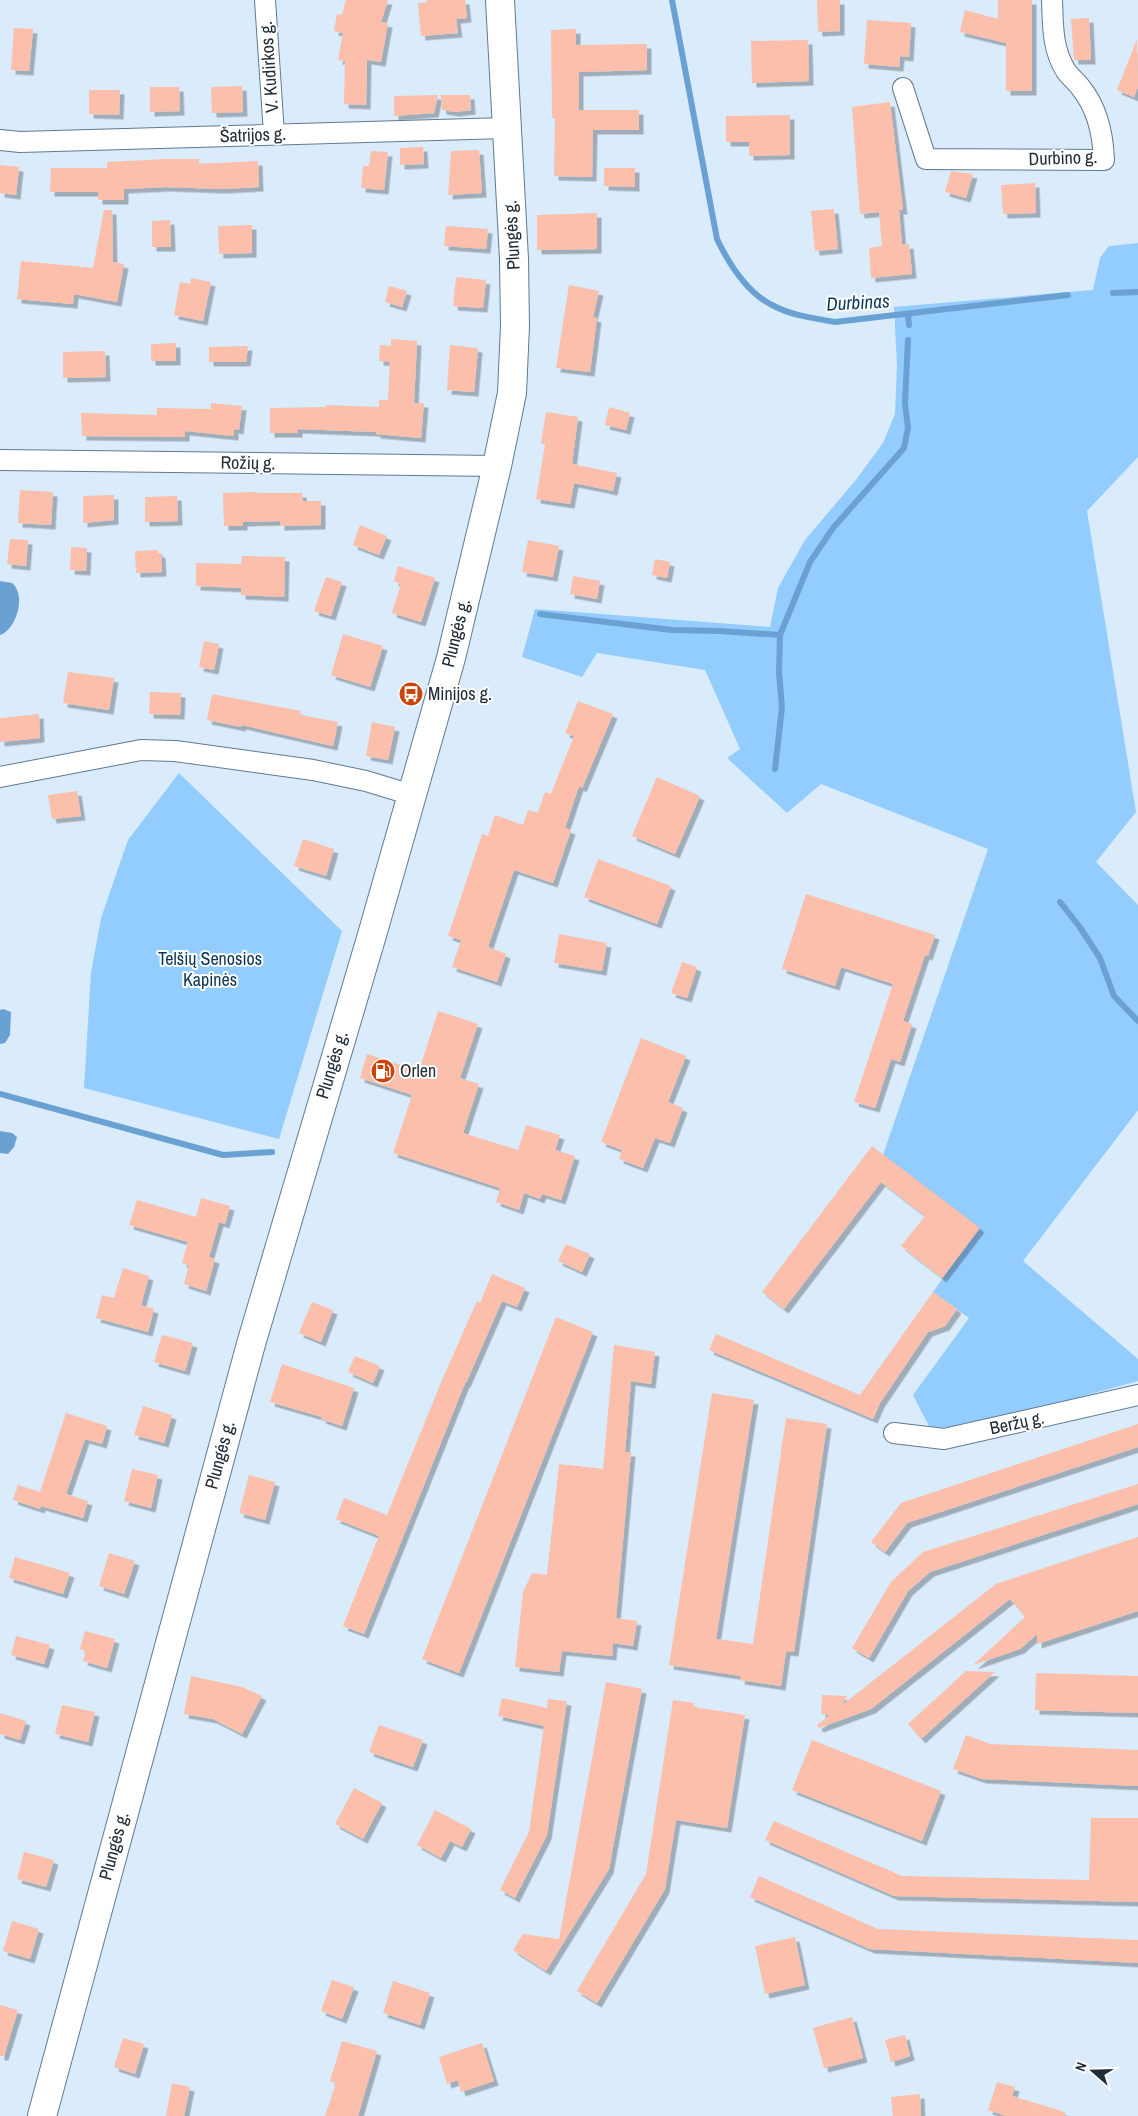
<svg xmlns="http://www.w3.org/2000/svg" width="1138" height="2116" viewBox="0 0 1138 2116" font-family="'Archivo Narrow',sans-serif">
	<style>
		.green { fill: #93ccff }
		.water { fill: #69a1d2 }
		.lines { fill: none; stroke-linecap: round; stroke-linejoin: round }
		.stream { stroke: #69a1d2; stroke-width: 6 }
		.building { fill: #fbbfab; filter: url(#shadow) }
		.minor-casing { stroke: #607a92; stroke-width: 22 }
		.secondary-casing { stroke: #607a92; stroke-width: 30 }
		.minor { stroke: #fff; stroke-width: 20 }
		.secondary { stroke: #fff; stroke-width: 28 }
		.labels { text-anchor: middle; stroke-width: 4; stroke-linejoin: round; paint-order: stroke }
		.street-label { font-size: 18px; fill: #212c36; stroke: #fff }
		.poi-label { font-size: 18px; fill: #212c36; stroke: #fff; text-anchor: start }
		.park-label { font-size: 18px; fill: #0a3556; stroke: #fff }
		.water-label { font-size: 19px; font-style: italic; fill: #0d3859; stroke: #fff }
	</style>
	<defs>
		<filter id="shadow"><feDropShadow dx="4.5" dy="4.5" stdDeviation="0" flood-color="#0004"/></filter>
	</defs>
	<rect width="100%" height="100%" fill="#daebfb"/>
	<path class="green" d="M1138,243V457L1087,511L1136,812L1096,862L1138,905V1110L1023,1261L1138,1359V1381L974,1426L930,1428L913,1395L969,1318L933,1292L979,1228L883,1155L988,849L821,784L787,813L727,758L740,749L705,670L597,653L582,677L522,657L535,609L770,627L778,588L805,540L855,481L883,443L895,414L897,365L894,307L1093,290L1100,258L1109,246Z
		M179,773L342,931L279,1139L84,1088L91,973L101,918L128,840Z"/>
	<path class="water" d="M0,581L12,583C27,595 16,630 0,635Z
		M3,1009L11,1012L10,1035L5,1043L0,1044V1010Z
		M0,1131L12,1133L17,1137L14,1147L8,1154L0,1153Z"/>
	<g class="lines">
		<path class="stream" d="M672,0L717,239C729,264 748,294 774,306C793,316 814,318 835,322L1068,295
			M1113,293L1138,292
			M908,315L909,325
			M540,614L672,630L720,631L780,635
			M775,769L782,707L779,673L780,635L810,562L833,528L904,448L908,428L905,403L908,340
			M1060,902L1079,926L1100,958L1114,996L1138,1021
			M0,1094L223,1155L272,1152"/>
	</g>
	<path class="building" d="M346,0H388L381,22L388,23L381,62L367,60L366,105L344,104L345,61L338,60L343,33L334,31L337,14L342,15Z
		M427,0H465L467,18L456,19L458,33L421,36L418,3L427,2Z
		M817,0H840V31L818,32Z
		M998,0H1032V91H1006V43L960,32L965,10L998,19Z
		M1089,18L1091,60H1074L1071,19Z
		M867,20L911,23L909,57L900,56L899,67L864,64Z
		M14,28L33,29L29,71L11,70Z
		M576,29V45L647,44V70L579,72V110H639V130H593L592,177L554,176L555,118H552L551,30Z
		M1137,39L1138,86L1134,97L1117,90Z
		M808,40L809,81L752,83L751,41Z
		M242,86L243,112L212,113L211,87Z
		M150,87H179L180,111L150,112Z
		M89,90H120L119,115L89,114Z
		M438,95L434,113L394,116V96Z
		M441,95H470L471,110L455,112L442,110Z
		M890,102L903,210H899L902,245L909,244L912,274L871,278L869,248L882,246L879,212L860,214L852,107Z
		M790,115V155L749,156V142H726V116Z
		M423,147L424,164L400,165V148Z
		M479,150L482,193L448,195L451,151Z
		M371,151L388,152L384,190L361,188L363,166H369Z
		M166,159H199V164L258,161L259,187L221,189L166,187L124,189V200H98V192H50L51,168H107V162Z
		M0,165L19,167L16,195L0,193Z
		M604,168H635V187L604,186Z
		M951,171L973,174L966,198L945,192Z
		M1035,183L1036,213L1003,214L1001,185Z
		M834,209L838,249L815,251L811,211Z
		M104,210H112L113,262L124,264L117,302L74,294L73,304L17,299L21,261L93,268Z
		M597,213V249L537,250V215Z
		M170,220L171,247H152V221Z
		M252,225V253L219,254L218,226Z
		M446,226L488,229L486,249L444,246Z
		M456,277L486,280L483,308L453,306Z
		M191,278L211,282L203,321L174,315L180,282L190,284Z
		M569,285L599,291L593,317L597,318L590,372L556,368Z
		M389,286L407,291L402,307L385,302Z
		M391,339L417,341L414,403H424L421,438L376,434V432L298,429V433H270V408L326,407V405L379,407V400H388L390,362L379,361L380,345L391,346Z
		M176,343V361H151V344Z
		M450,345L478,348L474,392L447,390Z
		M248,346L246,362H209V347Z
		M105,351L106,377L63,378V352Z
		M211,403L242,406L239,430L234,429V436L185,431V437L82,436L81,413L157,415V408L211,409Z
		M609,407L630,413L626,430L605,425Z
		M546,412L578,417L572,464L617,473L613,491L574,483L570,504L536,499L545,444H541Z
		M20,490L53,492L51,525L18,523Z
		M257,492V493H302L303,501H321V525L280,526V521L243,522V526H224L223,493Z
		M114,495V520L83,523V496Z
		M177,496L178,521L145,522V497Z
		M360,525L387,536L379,555L353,545Z
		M10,539L28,540L26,566L7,564Z
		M528,540L559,546L553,577L522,572Z
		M71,547L87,548L86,571L70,570Z
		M158,550V553H161L162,572L136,573L135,551Z
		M242,556L285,557L284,597L241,595V588L196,586V563L241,564Z
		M655,559L670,562L667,578L652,575Z
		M398,566L435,578L421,622L392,613L401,584L394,581Z
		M573,576L600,581L597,599L570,594Z
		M326,577L342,582L331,616L314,611Z
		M343,634L383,646L370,687L331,675Z
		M204,641L219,644L214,670L199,667Z
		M68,672L114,678L109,710L63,703Z
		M150,692L181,693L180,715L149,714Z
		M212,694L301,711L300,715L338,722L333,746L242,725L241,727L207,720Z
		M578,701L613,714L582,788L579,786L565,828L571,830L553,883L514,870L488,947L506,954L497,982L452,967L461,940L448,936L482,834L488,836L495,815L523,825L528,810L538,813L545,792L551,794L574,736L565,733Z
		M39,714L40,738L0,742V718Z
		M372,722L395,727L388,760L366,756Z
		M657,777L700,796L675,854L632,836Z
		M77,791L81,816L52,819L48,795Z
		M303,839L334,849L326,876L294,866Z
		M598,859L671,886L657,924L584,897Z
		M806,894L935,935L928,956L925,955L903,1021L912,1024L900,1062L891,1059L875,1108L854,1102L893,984L841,967L835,986L782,969Z
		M559,934L607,943L602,971L554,963Z
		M682,962L697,967L687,998L671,993Z
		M438,1011L478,1024L460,1078L479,1084L463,1133L518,1150L526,1125L560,1135L555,1150L575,1156L561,1200L542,1194L540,1199L524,1193L519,1210L496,1202L500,1188L393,1153L412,1095L360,1078L367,1054L419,1071Z
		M641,1038L686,1056L668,1102L683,1108L670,1143L655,1138L643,1168L619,1159L622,1150L601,1142Z
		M872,1146L980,1228L942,1278L901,1246L925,1216L881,1182L784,1309L762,1292Z
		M201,1198L230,1206L225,1224L219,1222L209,1257L215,1259L206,1291L184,1284L189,1265L182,1263L188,1242L129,1225L137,1200L196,1217Z
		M566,1244L590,1254L582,1272L558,1261Z
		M123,1268L149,1276L141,1305L154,1309L148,1332L96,1318L102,1295L114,1298Z
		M492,1274L525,1288L517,1307L502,1301L466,1383H465L364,1634L343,1626L379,1536L336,1519L344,1498L387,1515L442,1380L477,1301L480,1303Z
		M933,1292L957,1309L945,1326L928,1332L880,1403L873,1419L709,1350L716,1334L860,1395Z
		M312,1302L333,1310L321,1342L299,1333Z
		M556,1317L593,1332L459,1673L422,1659Z
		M162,1335L193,1343L185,1371L154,1362Z
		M614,1345L655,1352L651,1384L631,1381L625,1452H631L616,1618L637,1621L633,1646L613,1643L612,1656L562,1651L559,1672L515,1667L523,1592L532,1573L547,1575L559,1464L603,1469Z
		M355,1356L380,1366L373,1383L348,1372Z
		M282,1364L354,1388L342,1426L321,1419L322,1417L270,1402Z
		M712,1393L754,1400L716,1639L753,1644L786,1418L827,1424L794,1652L786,1651L781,1686L740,1680L741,1676L669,1665Z
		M143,1406L172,1415L164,1443L134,1435Z
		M66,1413L107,1426L102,1444L85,1439L66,1494L88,1501L83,1518L41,1506L40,1509L13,1500L18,1485L40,1492Z
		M1138,1424V1447L907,1523L885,1552L871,1542L901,1503Z
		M132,1469L158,1475L151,1508L124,1501Z
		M249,1475L275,1482L265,1520L239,1513Z
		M1138,1484V1504L930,1572L908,1591L869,1658L852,1648L891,1582L923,1552Z
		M1138,1537V1611L1037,1644V1634L1020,1649L973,1665L1025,1617L1010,1599L871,1709L819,1728L817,1725L830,1715L821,1714L822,1695L847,1696L841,1706L996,1584Z
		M109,1553L135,1561L124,1594L99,1586Z
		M15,1557L70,1573L63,1594L9,1578Z
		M85,1631L115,1639L107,1668L83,1661L86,1651L80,1649Z
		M16,1636L50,1645L44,1664L11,1655Z
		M966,1671L995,1672L921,1739L908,1724Z
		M1036,1673L1138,1676V1713L1035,1710Z
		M191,1676L242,1687L262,1696L242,1734L213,1719L184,1714Z
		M606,1682L642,1689L609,1869L546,1971L513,1950L523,1934L559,1939Z
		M502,1698L547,1708L548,1699L567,1701L547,1835L515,1898L500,1890L529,1832L544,1726L498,1716Z
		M673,1700L694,1703V1707L745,1715L727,1828L676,1820L665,1889L597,2003L577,1991L646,1874Z
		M62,1705L95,1712L88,1742L55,1734Z
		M0,1713L26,1721L20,1740L0,1734Z
		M379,1725L423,1740L413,1767L369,1752Z
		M966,1735L990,1744L1138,1750V1786L982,1779L953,1769Z
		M812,1740L941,1791L922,1841L792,1790Z
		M354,1788L382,1803L363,1839L335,1824Z
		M435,1810L471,1829L462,1847L450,1841L441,1858L417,1845Z
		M1091,1818H1138V1902L894,1896L765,1840L774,1821L902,1876L1089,1880Z
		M24,1852L54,1860L46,1887L17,1879Z
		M759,1876L878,1929L1138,1940V1963L870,1949L750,1897Z
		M12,1921L39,1929L30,1959L3,1951Z
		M795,1937L805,1985L765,1994L755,1946Z
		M332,1980L354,1987L342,2019L321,2011Z
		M393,1981L430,1993L420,2025L383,2013Z
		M0,2005L18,2010L4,2056H0Z
		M852,2017L863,2058L824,2068L813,2028Z
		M905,2035L910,2056L891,2062L885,2040Z
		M123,2038L144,2044L135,2074L114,2067Z
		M342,2041L377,2051L358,2116H325L336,2083L330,2081Z
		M482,2043L494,2081L461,2092L458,2080L447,2084L439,2057Z
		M997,2082L1015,2087L1012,2096L1065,2112V2116H1006L988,2110Z
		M172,2083L190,2087L184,2116H166Z
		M920,2094L921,2116H893L891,2097Z"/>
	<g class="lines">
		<defs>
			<path id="minor" d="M265,0L274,134
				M903,88L926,159L1104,160C1103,134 1098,109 1081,88C1077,82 1070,77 1066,71C1052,49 1053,25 1052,0
				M0,140L20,142L506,128
				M0,460L497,466
				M0,777L141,750L175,751L313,770L366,781L412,795
				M894,1433L944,1439L1138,1395"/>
			<path id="secondary" d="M42,2116L251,1344L372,935L451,658L497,466L512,393L515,326L514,259L500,0"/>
		</defs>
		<use href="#minor" class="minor-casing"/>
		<use href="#secondary" class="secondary-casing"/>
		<use href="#minor" class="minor"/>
		<use href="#secondary" class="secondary"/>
	</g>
	<defs>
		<symbol id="bus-disc" viewBox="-11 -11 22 22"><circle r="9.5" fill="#cb450b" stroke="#fff"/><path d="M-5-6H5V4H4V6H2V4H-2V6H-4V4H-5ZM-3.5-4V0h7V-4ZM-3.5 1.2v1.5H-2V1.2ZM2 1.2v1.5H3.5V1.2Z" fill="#fff"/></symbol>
		<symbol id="fuel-disc" viewBox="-11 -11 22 22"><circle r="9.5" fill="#cb450b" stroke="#fff"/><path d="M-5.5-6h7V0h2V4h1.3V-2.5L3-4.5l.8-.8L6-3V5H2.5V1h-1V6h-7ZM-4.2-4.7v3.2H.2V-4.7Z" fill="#fff"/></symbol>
	</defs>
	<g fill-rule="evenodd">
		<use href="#bus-disc" x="397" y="680" width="28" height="28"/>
		<use href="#fuel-disc" x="369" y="1057" width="28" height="28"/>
	</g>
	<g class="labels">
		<g class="street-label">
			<text transform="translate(269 67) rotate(-94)" y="6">V. Kudirkos g.</text>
			<text transform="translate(253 135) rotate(-2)" y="6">Šatrijos g.</text>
			<text transform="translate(1063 158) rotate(-2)" y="6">Durbino g.</text>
			<text transform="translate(512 235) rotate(-93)" y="6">Plungės g.</text>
			<text transform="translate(248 463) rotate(1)" y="6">Rožių g.</text>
			<text transform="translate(456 633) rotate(-76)" y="6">Plungės g.</text>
			<text transform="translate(332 1065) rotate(-73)" y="6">Plungės g.</text>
			<text transform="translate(1017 1423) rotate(-12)" y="6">Beržų g.</text>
			<text transform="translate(220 1455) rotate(-75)" y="6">Plungės g.</text>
			<text transform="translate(114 1846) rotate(-75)" y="6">Plungės g.</text>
		</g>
		<g class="poi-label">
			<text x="428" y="700">Minijos g.</text>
			<text x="400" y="1077">Orlen</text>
		</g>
		<g class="park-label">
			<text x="210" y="965">Telšių Senosios<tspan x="210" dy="21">Kapinės</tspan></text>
		</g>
		<g class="water-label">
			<text transform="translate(858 302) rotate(-3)" y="7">Durbinas</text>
		</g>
	</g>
	<g transform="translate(1093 2071) rotate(290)" stroke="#ffffff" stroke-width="4" paint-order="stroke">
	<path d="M0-4L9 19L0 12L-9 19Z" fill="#212c36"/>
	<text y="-8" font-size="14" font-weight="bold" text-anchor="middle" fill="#212c36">N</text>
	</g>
</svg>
